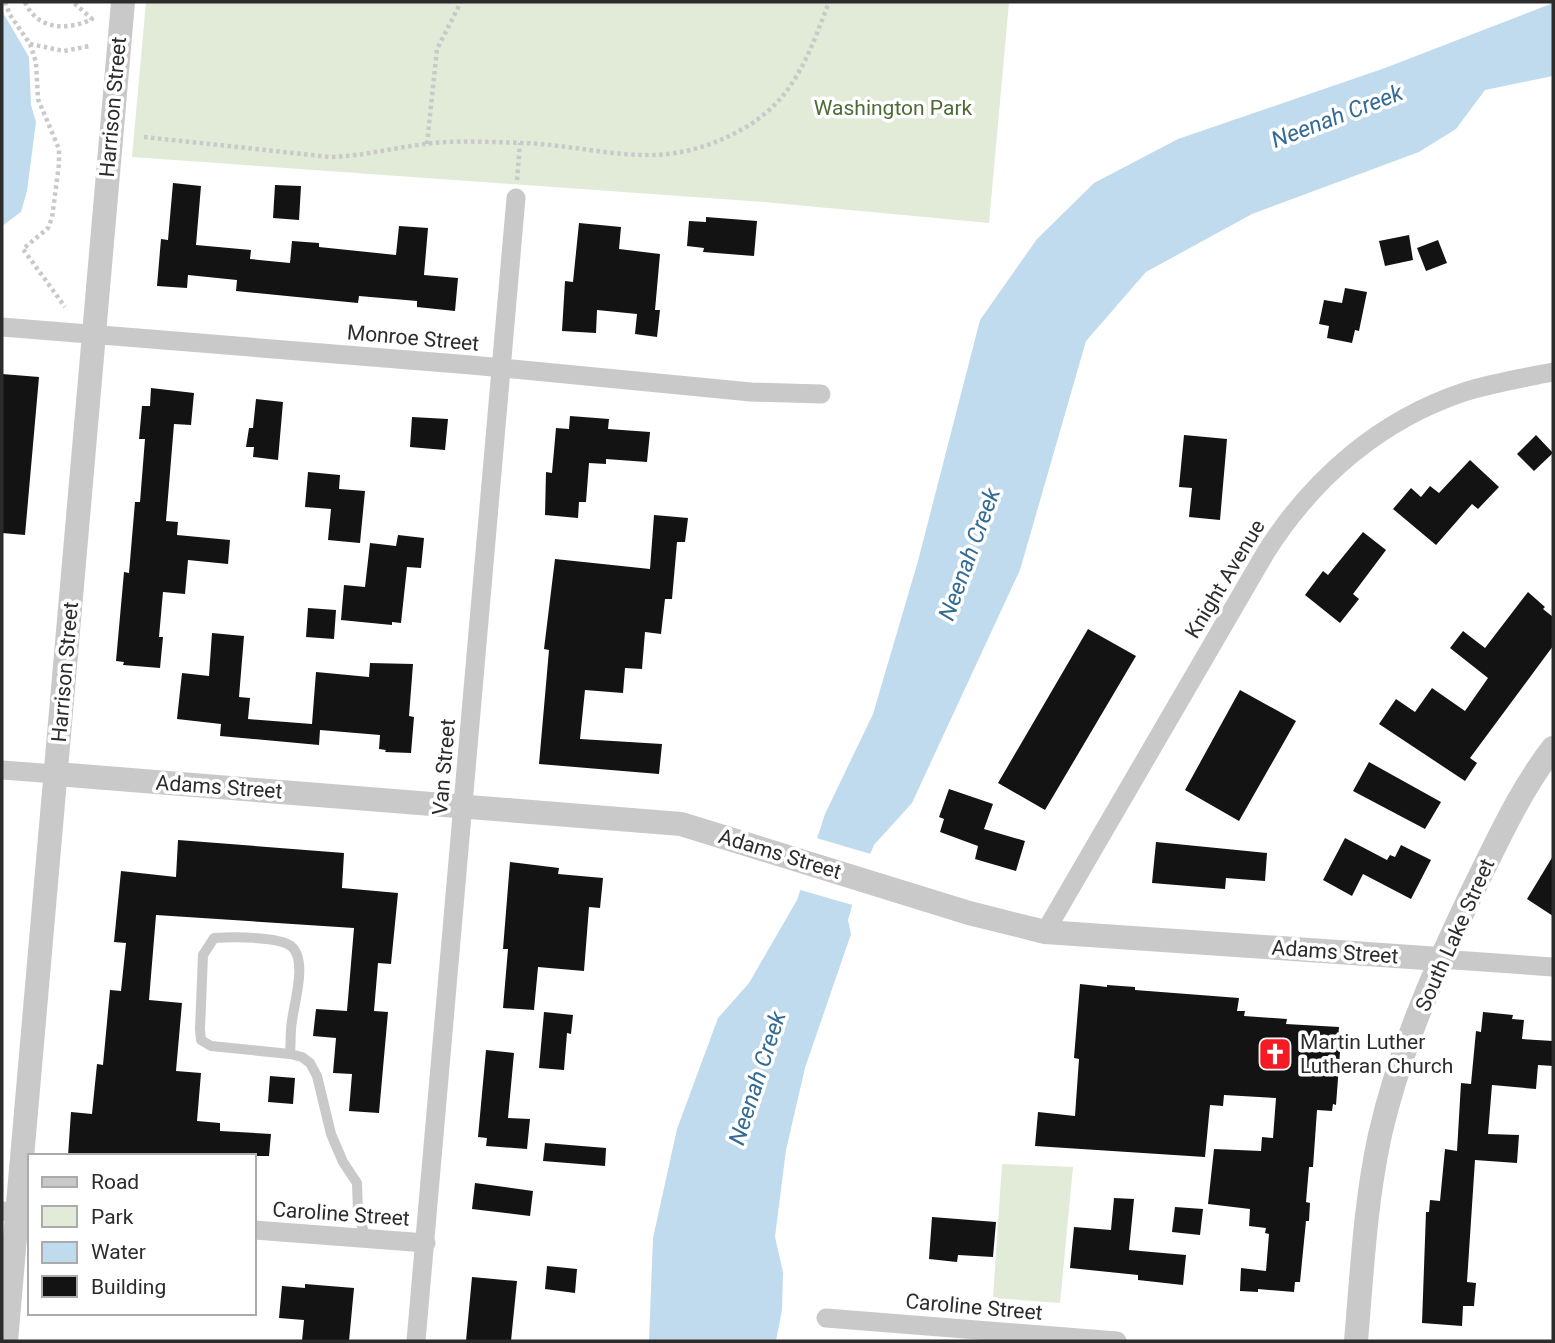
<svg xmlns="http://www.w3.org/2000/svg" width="1555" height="1343" viewBox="0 0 1555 1343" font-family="Roboto,sans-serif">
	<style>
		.green { fill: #e1ebd7 }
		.water { fill: #c1dbee }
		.pier { fill: #fff }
		.building { fill: #131313 }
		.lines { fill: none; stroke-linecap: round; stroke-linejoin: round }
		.path { stroke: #c9c9c9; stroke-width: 4.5; stroke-dasharray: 3.5 3.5; stroke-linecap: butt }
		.service { stroke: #c9c9c9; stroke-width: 10 }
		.minor { stroke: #c9c9c9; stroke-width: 19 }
		.tertiary { stroke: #c9c9c9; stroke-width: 24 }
		.labels { text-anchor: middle; stroke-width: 7; stroke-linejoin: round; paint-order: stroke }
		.street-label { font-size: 21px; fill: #2c2c2c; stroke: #fff }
		.park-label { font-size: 21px; fill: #4d6b36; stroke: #fff }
		.poi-label { font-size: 21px; fill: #2c2c2c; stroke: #fff; text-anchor: start }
		.water-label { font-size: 23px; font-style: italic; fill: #336b94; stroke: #fff }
	</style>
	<rect width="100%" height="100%" fill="#fff"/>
	<path class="green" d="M146,2H1009L989,223L764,202L132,157Z
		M1002,1164L1073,1167L1060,1303L993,1298Z"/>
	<path class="water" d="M1553,3V76L1485,90L1456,129L1419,152L1252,214L1146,272L1086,341L1020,570L912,803L874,845L860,878L848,920L851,934L805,1068L786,1150L775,1237L783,1272L782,1310L776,1341H649L653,1238L677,1129L718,1018L749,983L797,900L825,814L873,714L918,561L980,320L1037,239L1094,183L1178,139L1385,68Z
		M2,11L29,57L31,105L36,122L27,191L21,212L2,226Z"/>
	<path class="pier" d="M813,837L874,855L856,906L797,889Z"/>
	<path class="building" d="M173,183L201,186L196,245L251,250L250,259L290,263L292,241L319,243V247L396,255L399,226L428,228L424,275L458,278L455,311L417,307V301L359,296L358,303L236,291L237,280L188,275L187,288L157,286L161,239L168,240Z
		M275,185L301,186L299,220L273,218Z
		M706,217L757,221L754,256L703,252L704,248L687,246L689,221L706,222Z
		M579,223L621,227L619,249L660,254L655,310H660L657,337L635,334L637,314L597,310L596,333L562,331L565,281L573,282Z
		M1409,235L1413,260L1385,266L1379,241Z
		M1438,240L1447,263L1426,271L1417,248Z
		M1345,288L1367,292L1359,331L1355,330L1352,343L1327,338L1329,326L1319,324L1324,300L1342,303Z
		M2,374L39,377L25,535L2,533Z
		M151,388L194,393L191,425L174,424L166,521L178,522L177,535L230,540L228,564L188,560L185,594L163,592L159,637H163L160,668L123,665L124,662L116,661L124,572L129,573L135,502H140L145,439H139L142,406H150Z
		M256,399L283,402L278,460L253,457L254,447H246L249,428H253Z
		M570,416L609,419L608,429L650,432L647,462L606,459V464L589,463L586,502H579L578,518L545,515L546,472L552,473L556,428L569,429Z
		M412,417L448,419L445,450L410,447Z
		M1184,435L1227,439L1220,520L1189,517L1192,488L1179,487Z
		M1536,435L1553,453L1534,471L1517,454Z
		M1470,460L1499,487L1478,509L1472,504L1436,545L1393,509L1411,488L1421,497L1430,486L1439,493Z
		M308,472L340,475L339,489L365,491L360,543L328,540L331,509L305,507Z
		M654,515L688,518L685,542H677L672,599H665L661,634L645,632L642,669L625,668L623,693L585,690L580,739L662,744L659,774L539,764L549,650L544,649L555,559L650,569Z
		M1363,532L1386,550L1353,594L1359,599L1340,623L1305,595L1323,571L1328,575Z
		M398,535L424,538L421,568L407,567L401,623L392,622V625L341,620L344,585L365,587L370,543L396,546Z
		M1528,592L1545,607L1543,609L1553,617V646L1470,758L1477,763L1465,781L1379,724L1396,699L1415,712L1432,688L1465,711L1488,678L1450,648L1463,631L1485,648Z
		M308,608L336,610L334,639L306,637Z
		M1088,629L1136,656L1045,810L998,783Z
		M212,633L244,636L239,697L250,698L248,719L312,724L316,672L369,677L370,663L413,664L409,716L414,717L411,753L385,752L386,750L379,749L380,735L320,730L319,745L220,736L221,724L177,719L182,673L209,676Z
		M1240,690L1296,721L1239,821L1185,790Z
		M1369,762L1441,802L1425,829L1353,791Z
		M949,789L993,804L984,829L1025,841L1016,871L975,859L978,846L940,832L944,819L939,817Z
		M1345,838L1387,860L1390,855L1395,857L1401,845L1431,860L1411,899L1363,874L1352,896L1323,880Z
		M178,840L344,853L342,888L398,893L391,964L378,963L374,1011L388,1012L379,1113L349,1111L352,1074L333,1073L336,1038L313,1036L316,1009L347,1011L354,928L156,915L149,1000L182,1003L176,1071L201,1073L197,1121L220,1123V1131L271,1134L269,1156H68L71,1112L92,1114L97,1064L103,1065L110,990L121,991L126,943L114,942L121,871L176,877Z
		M1156,842L1267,853L1265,881L1226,878L1225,889L1152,883Z
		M1553,856V916L1527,899Z
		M510,862L559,868L558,874L603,878L600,908L589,907L584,971L538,967L534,1010L503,1008L508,949H503Z
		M1080,984L1107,987V985L1135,987V990L1239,998L1237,1011H1245L1244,1016L1287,1019L1286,1024L1339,1027L1338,1039H1341L1336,1105L1333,1104L1332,1111L1317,1110L1313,1167H1309L1306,1202L1310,1203L1309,1221H1306L1300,1282H1295L1294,1292L1258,1289V1292L1240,1291L1241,1268L1266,1271L1269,1234L1265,1233L1266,1228L1249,1226L1250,1209L1208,1204L1214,1149L1261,1151L1262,1137L1273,1138L1276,1098L1224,1095L1223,1106L1210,1105L1205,1157L1035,1146L1038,1112L1075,1116L1079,1059L1074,1058Z
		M544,1012L573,1015L571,1034L567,1033L564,1070L539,1068Z
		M1483,1012L1513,1015L1512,1019L1524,1020L1522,1039L1553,1041V1066L1538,1065L1536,1089L1492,1085L1488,1134L1519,1135L1517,1163L1475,1160L1467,1282L1476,1283L1474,1306H1463L1462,1326L1422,1323L1426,1212H1429L1430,1200L1440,1201L1445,1149L1457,1151L1461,1083L1471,1084L1476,1031L1481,1032Z
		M486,1050L514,1053L508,1118L530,1119L527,1149L486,1146L487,1138L478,1137Z
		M270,1076L295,1078L293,1104L268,1102Z
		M545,1143L606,1148L605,1166L543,1161Z
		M475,1183L533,1191L530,1216L472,1209Z
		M1114,1198L1134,1199L1129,1250L1186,1255L1183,1285L1138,1280V1275L1070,1268L1074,1227L1111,1230Z
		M1175,1207L1203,1209L1200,1235L1172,1232Z
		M932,1217L996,1222L993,1257L958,1255L957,1262L929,1259Z
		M547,1266L577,1269L575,1293L545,1289Z
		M472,1277L517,1281L511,1341H466Z
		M305,1284L354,1288L349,1341H302L304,1320L279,1318L282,1286L305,1288Z"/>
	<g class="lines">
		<path class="path" d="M5,2L10,15L30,44L36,62L38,99L59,149V164L52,218L48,228L23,249L65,307
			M25,2C37,30 68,31 92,19L73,2
			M30,44L64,51L90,46
			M144,137L330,157C363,156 393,148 425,144C456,140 490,142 521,143C566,144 609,156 654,155C700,154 757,130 785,93C806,66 817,33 829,2
			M427,144L437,49L461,2
			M517,180L520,143"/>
		<path class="service" d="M290,1054L211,1046L201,1040L200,1029L203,955L214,938C231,937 278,936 291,946C308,960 294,1003 292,1021C290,1032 291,1043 290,1054L302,1057L310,1063L317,1076L331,1134L343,1162L357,1183L358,1213L366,1239"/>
		<path class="minor" d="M2,327L471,365L751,392L821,394
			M2,770L56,774
			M1045,932L1266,552C1313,478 1380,420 1464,392C1493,383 1523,378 1553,372
			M1440,959L1553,967
			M2,1211L30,1214
			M254,1230L426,1243
			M826,1318L1117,1341
			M416,1341L516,198"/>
		<path class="tertiary" d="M56,774L681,824L969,913L1045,932L1440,959
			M6,1341L123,2
			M1356,1341C1362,1273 1365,1203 1380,1135C1400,1047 1438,963 1477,882C1500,836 1521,789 1553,748"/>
	</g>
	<defs>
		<symbol id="church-square" viewBox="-11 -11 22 22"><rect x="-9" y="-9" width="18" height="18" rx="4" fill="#f51b24" stroke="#fff"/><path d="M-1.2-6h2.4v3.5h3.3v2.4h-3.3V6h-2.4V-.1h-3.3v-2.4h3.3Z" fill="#fff"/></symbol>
	</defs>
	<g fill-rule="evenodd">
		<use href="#church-square" x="1256" y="1035" width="38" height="38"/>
	</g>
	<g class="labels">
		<g class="street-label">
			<text transform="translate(113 107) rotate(-85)" y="7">Harrison Street</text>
			<text transform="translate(413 338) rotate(5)" y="7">Monroe Street</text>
			<text transform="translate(1225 579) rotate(-59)" y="7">Knight Avenue</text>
			<text transform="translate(65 672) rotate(-85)" y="7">Harrison Street</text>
			<text transform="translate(444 767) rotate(-85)" y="7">Van Street</text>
			<text transform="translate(219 787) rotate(4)" y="7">Adams Street</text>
			<text transform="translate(780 854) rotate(17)" y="7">Adams Street</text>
			<text transform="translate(1455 935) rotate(-66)" y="7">South Lake Street</text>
			<text transform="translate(1335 952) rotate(4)" y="7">Adams Street</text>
			<text transform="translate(341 1214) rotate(4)" y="7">Caroline Street</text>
			<text transform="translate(974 1307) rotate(5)" y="7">Caroline Street</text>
		</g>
		<g class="park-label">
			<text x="893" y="115">Washington Park</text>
		</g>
		<g class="poi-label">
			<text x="1300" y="1049">Martin Luther<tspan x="1300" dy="24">Lutheran Church</tspan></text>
		</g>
		<g class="water-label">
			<text transform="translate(1337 116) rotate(-21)" y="8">Neenah Creek</text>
			<text transform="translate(969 554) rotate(-70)" y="8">Neenah Creek</text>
			<text transform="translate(757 1078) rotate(-72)" y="8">Neenah Creek</text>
		</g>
	</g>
	<rect width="1555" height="1343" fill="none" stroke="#2c2c2c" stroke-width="7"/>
	<rect x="28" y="1154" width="228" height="161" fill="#ffffff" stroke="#ababab" stroke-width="2"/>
	<rect x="42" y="1177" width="35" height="10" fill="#c9c9c9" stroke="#ababab" stroke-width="2"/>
	<text x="91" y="1189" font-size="21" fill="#2c2c2c">Road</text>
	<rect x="42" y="1206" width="35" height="21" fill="#e1ebd7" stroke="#ababab" stroke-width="2"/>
	<text x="91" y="1224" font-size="21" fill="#2c2c2c">Park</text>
	<rect x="42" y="1242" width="35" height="21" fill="#c1dbee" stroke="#ababab" stroke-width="2"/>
	<text x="91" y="1259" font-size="21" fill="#2c2c2c">Water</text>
	<rect x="42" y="1276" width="35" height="21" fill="#131313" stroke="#ababab" stroke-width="2"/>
	<text x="91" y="1294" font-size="21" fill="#2c2c2c">Building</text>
</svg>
